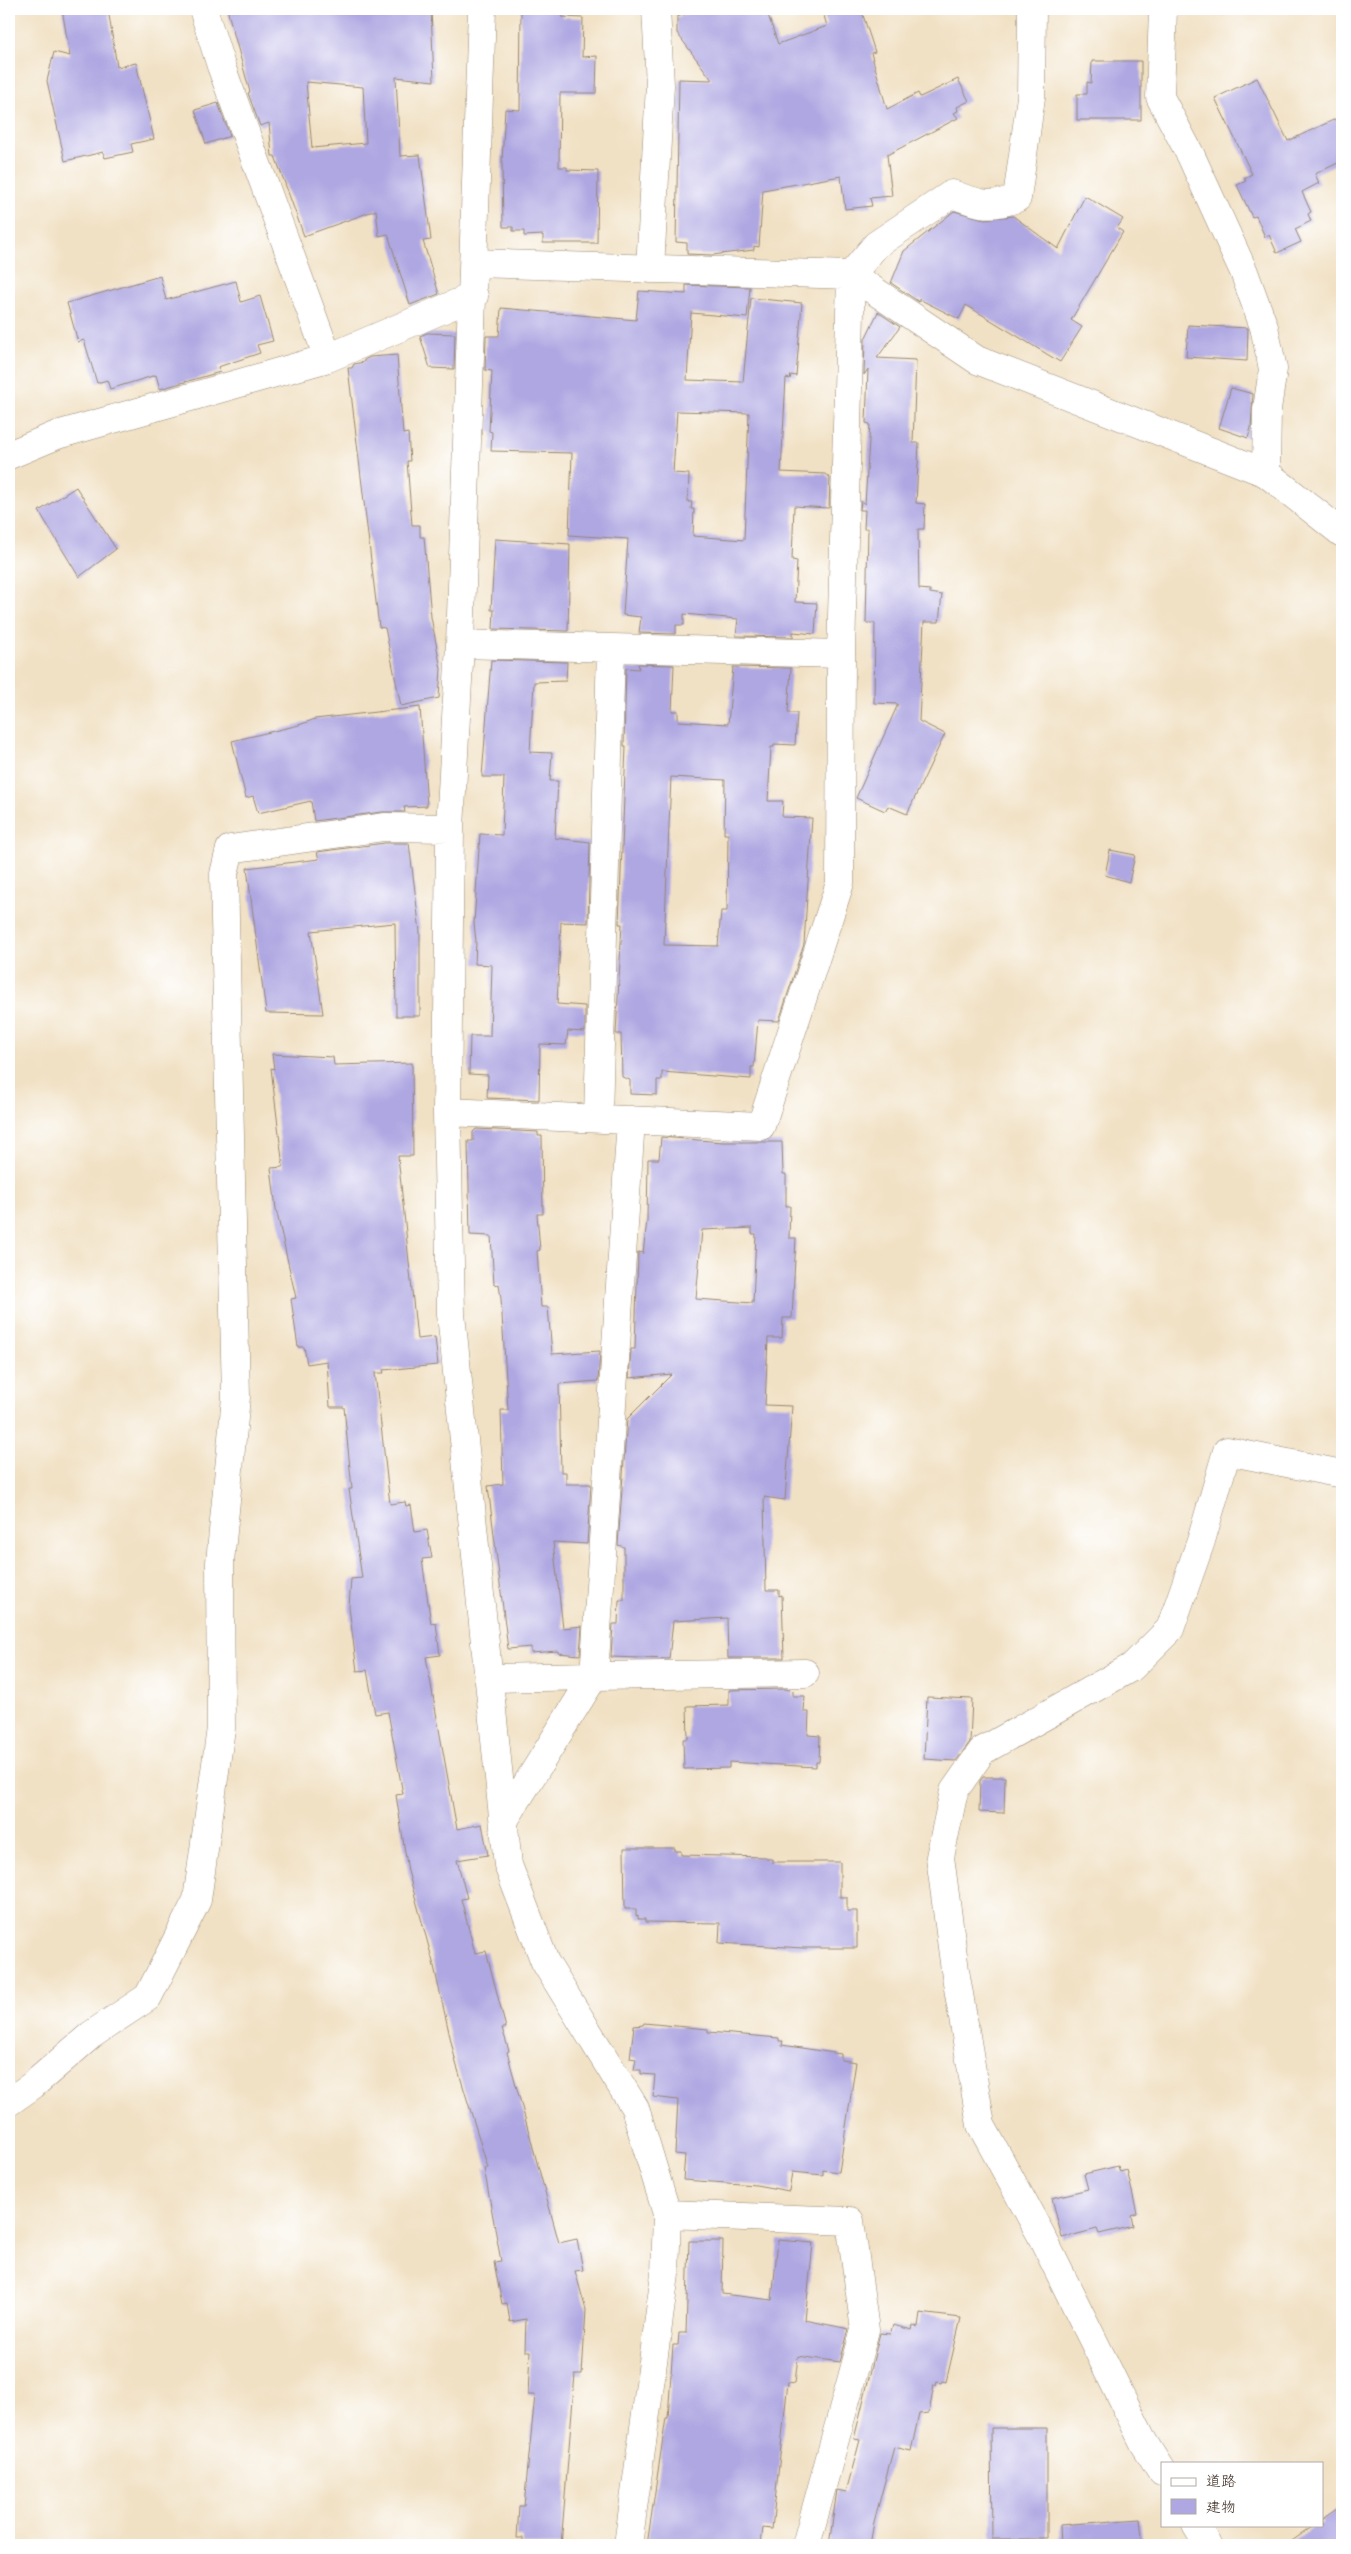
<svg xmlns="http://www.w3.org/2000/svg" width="1351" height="2554" viewBox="0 0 1351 2554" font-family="'Indie Flower','Klee One',sans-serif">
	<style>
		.building { fill: #afa7e2; fill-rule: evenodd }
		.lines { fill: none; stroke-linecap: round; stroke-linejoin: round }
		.minor-casing { stroke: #968671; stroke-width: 29 }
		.minor { stroke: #fff; stroke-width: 28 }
	</style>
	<rect width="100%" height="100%" fill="#fff"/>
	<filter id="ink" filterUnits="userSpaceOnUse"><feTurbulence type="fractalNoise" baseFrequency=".02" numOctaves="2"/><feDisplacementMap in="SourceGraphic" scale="10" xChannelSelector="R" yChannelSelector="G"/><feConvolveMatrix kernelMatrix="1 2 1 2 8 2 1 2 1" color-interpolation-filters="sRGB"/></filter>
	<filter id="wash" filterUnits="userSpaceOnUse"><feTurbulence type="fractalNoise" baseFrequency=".0096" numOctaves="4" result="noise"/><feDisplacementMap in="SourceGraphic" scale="20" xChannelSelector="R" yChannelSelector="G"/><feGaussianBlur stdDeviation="1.12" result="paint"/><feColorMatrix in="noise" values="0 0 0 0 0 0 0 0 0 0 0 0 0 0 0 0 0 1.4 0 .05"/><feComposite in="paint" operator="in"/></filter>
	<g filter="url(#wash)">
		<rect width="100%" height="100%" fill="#f1e1c4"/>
		<g id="blocks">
			<path class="building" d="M62,9H108L117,67L136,63L154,139L131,144L133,152L105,158L103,152L65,161L47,81L54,52L70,56Z
				M227,9H431L434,81L396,77L400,156L420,155L431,240L423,241L439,294L410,305L388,234L379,236L376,210L304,236L275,156H272L269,123L260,126L248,93L250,92ZM306,82L363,87L366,143L312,148Z
				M521,9H562V17L583,18L582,57L597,56L596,93H560L559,167H567V170L598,171L597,243H543V235L524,236V231H513V227H503L502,161L505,109L520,110Z
				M700,9H766L778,44L827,26L822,9H861L875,52L871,53L887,109L918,93L920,97L958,79L969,101L957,107L958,111L954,113L958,118L887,155L892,196L870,198L872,206L845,209L841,176L763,190L759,247L754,246V250L712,255L687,254V243L676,242L679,79L712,80L677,33V17Z
				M1092,61H1141V120H1077V94H1087V82L1091,83Z
				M1257,78L1288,141L1342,116V161L1315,174L1319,183L1302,192L1311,212L1308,214L1311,221L1295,229L1301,242L1277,253L1269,235L1265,237L1256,216L1252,217L1237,185L1246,181L1244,178L1252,174L1215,98Z
				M218,103L230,136L206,144L195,110Z
				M1085,196L1123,219L1117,228L1123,232L1071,320L1082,327L1060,362L966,305L959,319L919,299V302L891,283L904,251L954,211L984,219L1013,216L1058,249Z
				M160,276L166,300L236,281L241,302L260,296L273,341L257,345L260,353L218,367L220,372L160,389L156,375L110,389L107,380L97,383L84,340L78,342L67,303Z
				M686,285L750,287L747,318L691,313L687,380L743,382L751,298L802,303L796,376L791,375L790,379L786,378L781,472L825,474L830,478L829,508L794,506L792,560L797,561L795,602L817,603L815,634L793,632V637L736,636L738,619L684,614V625H676V634L639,633L641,617L623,615L628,539L569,535L572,453L491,451L492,432L489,431L492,371L485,370L486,336H499L501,308L636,320L639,291L686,294ZM677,411L749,413L744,540L693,536L694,509H691L692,502H688L689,474L673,473Z
				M878,312L900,327L877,358L916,360L913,443H919L916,503L925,504L924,529H918L919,589L930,590V593L942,595L939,622H924L919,721L945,734L907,814L888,806L885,811L856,798L898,704L874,703L875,623H866L868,529H864L865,510H860L861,501L865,504L870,424L866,423L868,369L864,375L865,339Z
				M1188,325L1248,328L1247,361L1186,357Z
				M427,333L455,334L454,369L430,368L420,336Z
				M397,355L403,434L408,433L410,461H407L412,525H420V537H424L431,617L441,669L439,698L401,706L385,628L379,627L348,368H352L354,364L364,362V360L370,357Z
				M1231,388L1253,394L1251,428L1248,438L1219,428Z
				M76,487L116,549L79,577L39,511Z
				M495,539L570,544L568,631L493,629L494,610H491Z
				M491,660L567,662L566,681L534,682L530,752L552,753L550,781H558L555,838L590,842L588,923L561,922L557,1004L585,1006V1032L568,1031L566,1045L540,1044L539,1100L487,1098L488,1075L469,1074L470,1036H490L492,965L475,964L476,941L474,923L480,834L502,835L504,777H482Z
				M638,664L674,665L672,711H678V721L728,724L733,667L791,668L788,713H797L795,745L774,744V747H771L768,801H783L782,817L812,818L804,944L779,1021L758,1020L754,1067H751V1079L662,1072V1080H657V1095L630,1094V1080L622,1077L621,1034H616L622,924H619L626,746H624L626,668L639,669ZM671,777L725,780L724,834H728L727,911H721L718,946L664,945Z
				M420,707L427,806L404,807L405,812H382L314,821L311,801L258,813L253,796L246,798L232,741L299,725L315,719Z
				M385,843H409L420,932V1016H396L395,923L311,931L323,1014L266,1013L247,868L319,859L317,852Z
				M1110,850L1135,855L1129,882L1105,875Z
				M272,1054L333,1057L334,1065L412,1063L413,1156H398L417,1339L435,1337L438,1365L383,1370L384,1373H375L390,1504L405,1502L406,1506L411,1505L415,1532L427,1530L432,1558L422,1559L431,1624L436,1623L440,1655L426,1657L457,1829L482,1824L488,1855L457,1860L467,1898L461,1899L475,1953L486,1951L506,2028H502L509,2051L507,2052L559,2243L577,2239L583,2270L575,2271L586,2310L582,2374H575L561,2545H523V2538H517L519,2506H524L535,2395H528L530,2351H525L526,2319L510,2322L507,2303L502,2304L494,2262L501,2261L484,2168H488L456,2063L433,1962L408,1871L396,1795L403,1794L388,1712L375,1714L367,1670L357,1671L349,1607L351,1579L362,1578L349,1489H352L344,1407H330L327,1361L307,1364L304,1347H298L291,1299L296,1298L276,1209L271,1168L283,1167L271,1068L274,1069Z
				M476,1129L538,1132V1136H542L543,1214H537L540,1250L537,1251L541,1307H548L552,1354L600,1351L598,1381L559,1384L561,1472H566V1484H591L587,1544L553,1542L563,1628L582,1626L580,1655L558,1653V1651L531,1653V1647L508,1649L488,1486L503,1484L501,1410H508L501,1299L499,1284L494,1285L491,1236L470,1235L468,1141H473V1132Z
				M661,1137L723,1142H782L783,1174H786V1206H790L789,1238H796L792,1318H783L782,1338H768L765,1405L792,1406L785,1500L764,1497L766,1590H779V1596L782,1595L784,1658H728L727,1618L673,1621L669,1659L611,1657L613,1624H618L619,1600H624V1547L618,1545L627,1419L672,1374L629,1378L631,1349H635L638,1252L643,1253L647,1221L648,1159H659ZM752,1228V1234H756L753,1303L696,1299L702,1230Z
				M786,1689L793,1691V1696H805L804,1712H809L808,1735L820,1736L819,1762H816V1767L729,1762V1768L684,1769L683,1739H688L687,1706L729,1705V1690Z
				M927,1697L972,1699L970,1742L956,1761L924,1759Z
				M983,1777H1005L1004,1813L979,1812L980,1781Z
				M624,1848H675V1851H681V1855L766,1857V1859H772V1862H840V1897H847V1911H857V1948H803L719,1943L720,1923L645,1922V1919H638V1915L636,1916V1909H625Z
				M644,2023L708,2029V2032L779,2038V2041H783L782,2045L841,2054V2060L856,2062L839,2172L823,2170V2175L792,2172L789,2191L756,2185L683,2180L685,2155L675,2154L678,2100L653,2097L655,2075L641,2074V2070H634L636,2059L630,2058L634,2026L643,2025Z
				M1118,2166L1120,2172L1127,2170L1137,2213L1131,2215L1133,2226L1099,2234L1097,2229L1062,2238L1052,2198L1088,2189L1084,2174Z
				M778,2240L813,2243L805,2320L849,2329L840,2362L798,2356L795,2383L788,2382L772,2529L763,2528L761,2545H647L666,2418H668L673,2345H678L679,2333H686L689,2241H723L722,2294L772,2300Z
				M920,2313L961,2318L946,2382L942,2381L941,2383L937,2382L936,2386L934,2385L929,2413L919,2414L911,2451L894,2447L874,2522L870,2545H829L837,2490L846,2492L860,2440L854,2439L880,2333L890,2334L893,2325L912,2330L913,2325L918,2327Z
				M991,2428H1047V2539H992Z
				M1342,2506V2545H1286L1315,2525H1322V2520Z
				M1140,2519L1143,2545H1061L1060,2525Z"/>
		</g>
	</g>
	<g filter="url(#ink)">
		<use href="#blocks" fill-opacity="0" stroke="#968671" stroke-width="1"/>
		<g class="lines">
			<defs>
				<path id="minor" d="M203,9L221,66L328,358
					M482,9L460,644L450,828L447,1112L451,1314L508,1865L545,1962L635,2108L667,2214L665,2274L628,2545
					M1163,9L1160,97L1191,156L1244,272L1264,327L1273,369L1267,409L1266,473
					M474,263L851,275L977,360L1266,473L1342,533
					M650,269L660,85L656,9
					M9,455L57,435L328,358L474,296
					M460,644L841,654
					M447,1112L761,1126L840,883L841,654L851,275L876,245L952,194C979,204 990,208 1017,198L1031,97L1032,9
					M598,1117L611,648
					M489,1678L594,1676L631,1120
					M505,1819L594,1676L805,1673
					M9,2102L33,2085L91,2035L148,1997L197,1900L221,1728L220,1562L236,1397L224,874L230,849L384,827L450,828
					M667,2214L850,2221L865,2330L806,2545
					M1162,2472L1144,2443L1041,2235L981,2125L955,1970L940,1857L954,1791L982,1751L1132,1667L1170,1629L1201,1541L1227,1451L1342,1474
					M1196,2525L1208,2545"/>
			</defs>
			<use href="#minor" class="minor-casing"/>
			<use href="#minor" class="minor"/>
		</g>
	</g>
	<rect width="1351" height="2554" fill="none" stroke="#fff" stroke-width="30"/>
	<rect x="1161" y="2462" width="162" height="65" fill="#ffffff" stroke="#b1aaa5"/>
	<rect x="1171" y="2478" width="25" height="8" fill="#ffffff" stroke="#b1aaa5"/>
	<text x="1206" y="2486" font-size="15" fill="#3b2a1e">道路</text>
	<rect x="1171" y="2499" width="25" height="15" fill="#afa7e2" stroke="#b1aaa5"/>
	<text x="1206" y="2512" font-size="15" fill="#3b2a1e">建物</text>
</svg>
